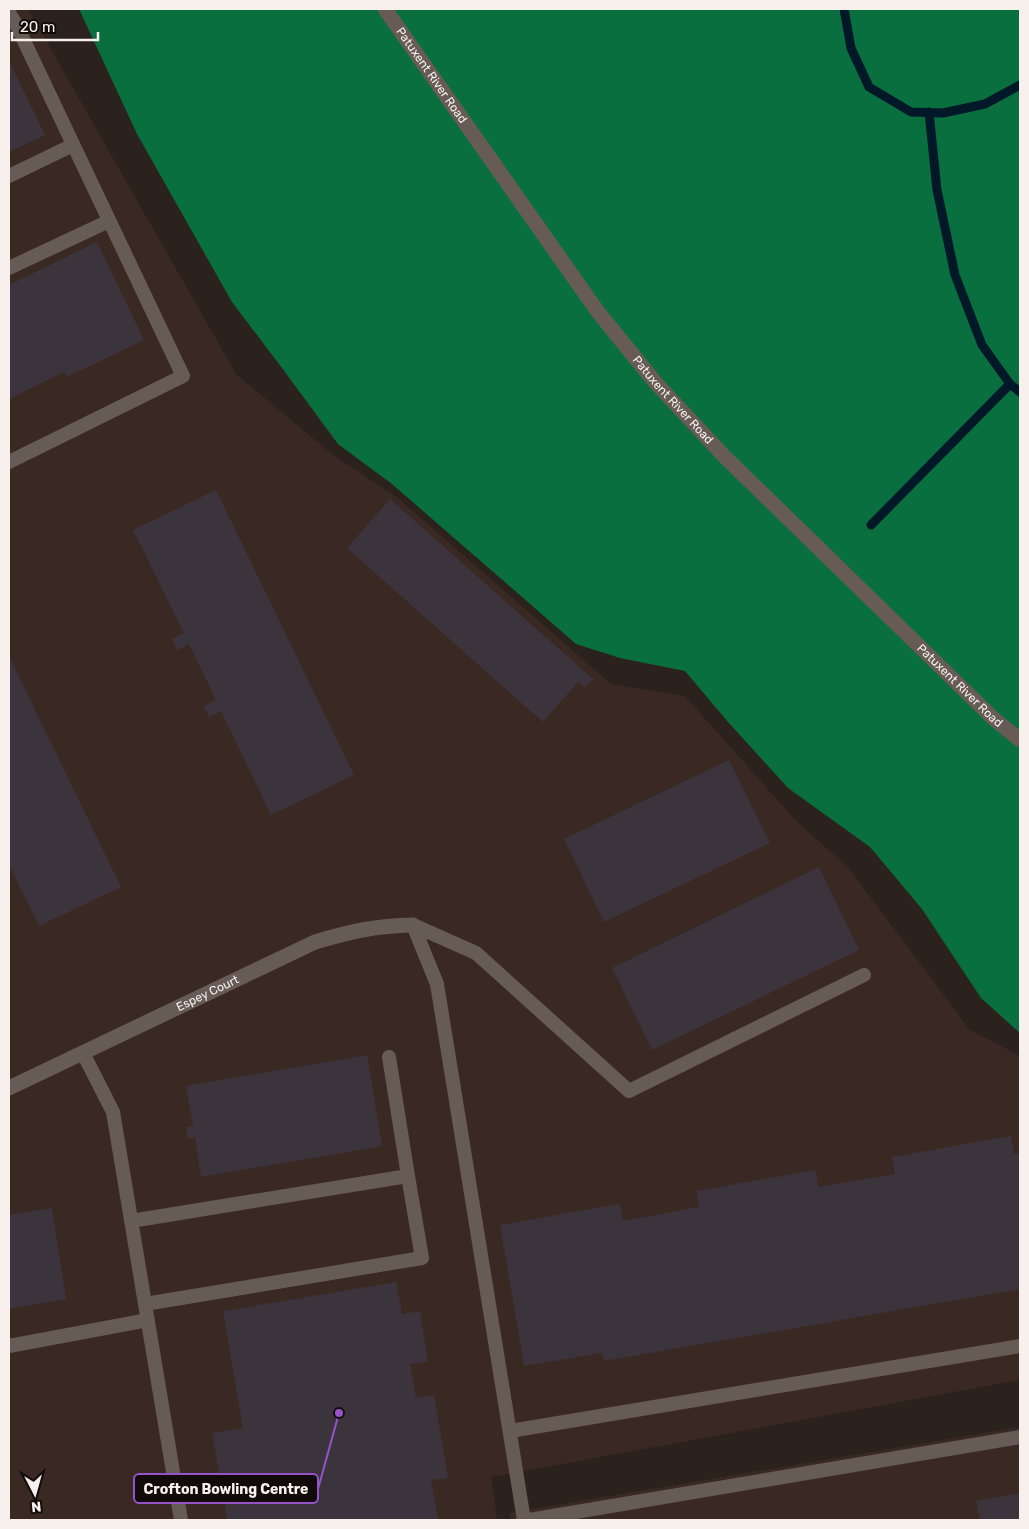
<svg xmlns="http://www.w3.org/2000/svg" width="1029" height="1529" viewBox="0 0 1029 1529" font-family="Rubik,sans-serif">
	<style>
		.built { fill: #392922 }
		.forest { fill: #096f3f }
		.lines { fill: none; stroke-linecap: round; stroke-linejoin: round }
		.stream { stroke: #001828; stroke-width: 9 }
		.building { fill: #3b343d }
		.lane { stroke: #675b56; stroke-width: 14 }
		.street { stroke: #675b56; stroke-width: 15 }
		.labels { text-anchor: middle; stroke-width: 5; stroke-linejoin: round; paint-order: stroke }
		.street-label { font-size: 12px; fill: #f7f0ed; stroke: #110c0a }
		.leader { fill: none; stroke: #9453c8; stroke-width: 2 }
		.callout-dot { fill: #9453c8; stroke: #110c0a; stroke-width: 2 }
		.callout { fill: #110c0a; stroke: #9453c8; stroke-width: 2 }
		.callout-label { font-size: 14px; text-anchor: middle; font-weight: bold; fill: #f7f0ed }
	</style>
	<rect width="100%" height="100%" fill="#2b221d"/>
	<path class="built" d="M9,9H28L236,374L333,455L398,498L611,684L685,696L799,824L848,867L970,1030L1020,1056V1380L491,1477L497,1520H9Z
		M1020,1427V1520H510L509,1513Z"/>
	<path class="forest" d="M79,9H1020V1033L981,998L922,909L870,847L788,788L728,722L685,671L620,658L576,644L392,484L338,444L282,368L232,302L137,134Z"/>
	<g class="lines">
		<path class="stream" d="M844,9L851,48L869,87L911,112L943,113L985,104L1020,85
			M929,112L937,190L955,275L982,345L1010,384L1020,392
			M871,525L1010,384"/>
	</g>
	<path class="building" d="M9,61L45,135L9,152Z
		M97,242L144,340L67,377L64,372L9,399V285Z
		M216,490L354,775L271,815L221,711L209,717L204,706L216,700L189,644L177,650L172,639L184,633L133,530Z
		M390,499L593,679L584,687L578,682L543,722L347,548Z
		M9,656L121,887L39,926L9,865Z
		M729,760L770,843L604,922L564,839Z
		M819,867L859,950L652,1050L612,968Z
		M367,1055L382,1146L201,1177L195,1137L188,1139L186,1127L193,1126L186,1086Z
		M1011,1136L1014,1154L1020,1153V1289L604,1361L602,1353L524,1366L500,1225L620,1204L623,1221L699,1207L696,1191L816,1170L818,1187L895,1174L892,1157Z
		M52,1208L66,1299L9,1309V1215Z
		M396,1282L402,1314L420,1311L428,1361L410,1364L416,1398L434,1395L448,1478L431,1480L438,1520H227L212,1433L243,1428L223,1311Z
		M1020,1493V1520H980L976,1501Z"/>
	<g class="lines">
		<path class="lane" d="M9,13L16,24L183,376L9,462
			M9,176L73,145
			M9,268L109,221
			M413,925L437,984L524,1520
			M413,925L476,953L629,1091L864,975
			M83,1053L113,1112L181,1520
			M131,1221L408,1176L389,1057
			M145,1304L422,1258L408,1176
			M9,1346L148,1320
			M510,1431L1020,1346
			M529,1520L1020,1437"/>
		<g class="street">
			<path id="s1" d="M385,9L598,312L655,382L723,455L994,719L1020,740"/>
			<path id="s2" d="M9,1088L315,942C352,931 375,926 413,925"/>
		</g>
	</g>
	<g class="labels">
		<g class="street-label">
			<text dy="4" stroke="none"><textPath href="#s1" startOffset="81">Patuxent River Road</textPath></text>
			<text dy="4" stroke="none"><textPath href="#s1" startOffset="486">Patuxent River Road</textPath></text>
			<text dy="4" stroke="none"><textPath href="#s1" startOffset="891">Patuxent River Road</textPath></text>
			<text dy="4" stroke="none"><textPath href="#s2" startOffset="220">Espey Court</textPath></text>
		</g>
	</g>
	<path class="leader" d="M339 1413L318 1489"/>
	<circle class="callout-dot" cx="339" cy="1413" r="5"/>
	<rect class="callout" x="134" y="1474" width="184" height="29" rx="5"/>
	<g class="callout-label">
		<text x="226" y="1494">Crofton Bowling Centre</text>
	</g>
	<rect width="1029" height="1529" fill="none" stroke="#f7f0ed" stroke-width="20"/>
	<g transform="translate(35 1494) rotate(174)" stroke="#110c0a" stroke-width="4" paint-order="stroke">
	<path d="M0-4L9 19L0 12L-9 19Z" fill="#f7f0ed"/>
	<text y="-8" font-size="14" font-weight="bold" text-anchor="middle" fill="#f7f0ed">N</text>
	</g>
	<path d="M12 32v8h86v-8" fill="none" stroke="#f7f0ed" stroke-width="2.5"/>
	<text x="20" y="32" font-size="15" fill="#f7f0ed" stroke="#110c0a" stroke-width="4" paint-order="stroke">20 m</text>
</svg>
